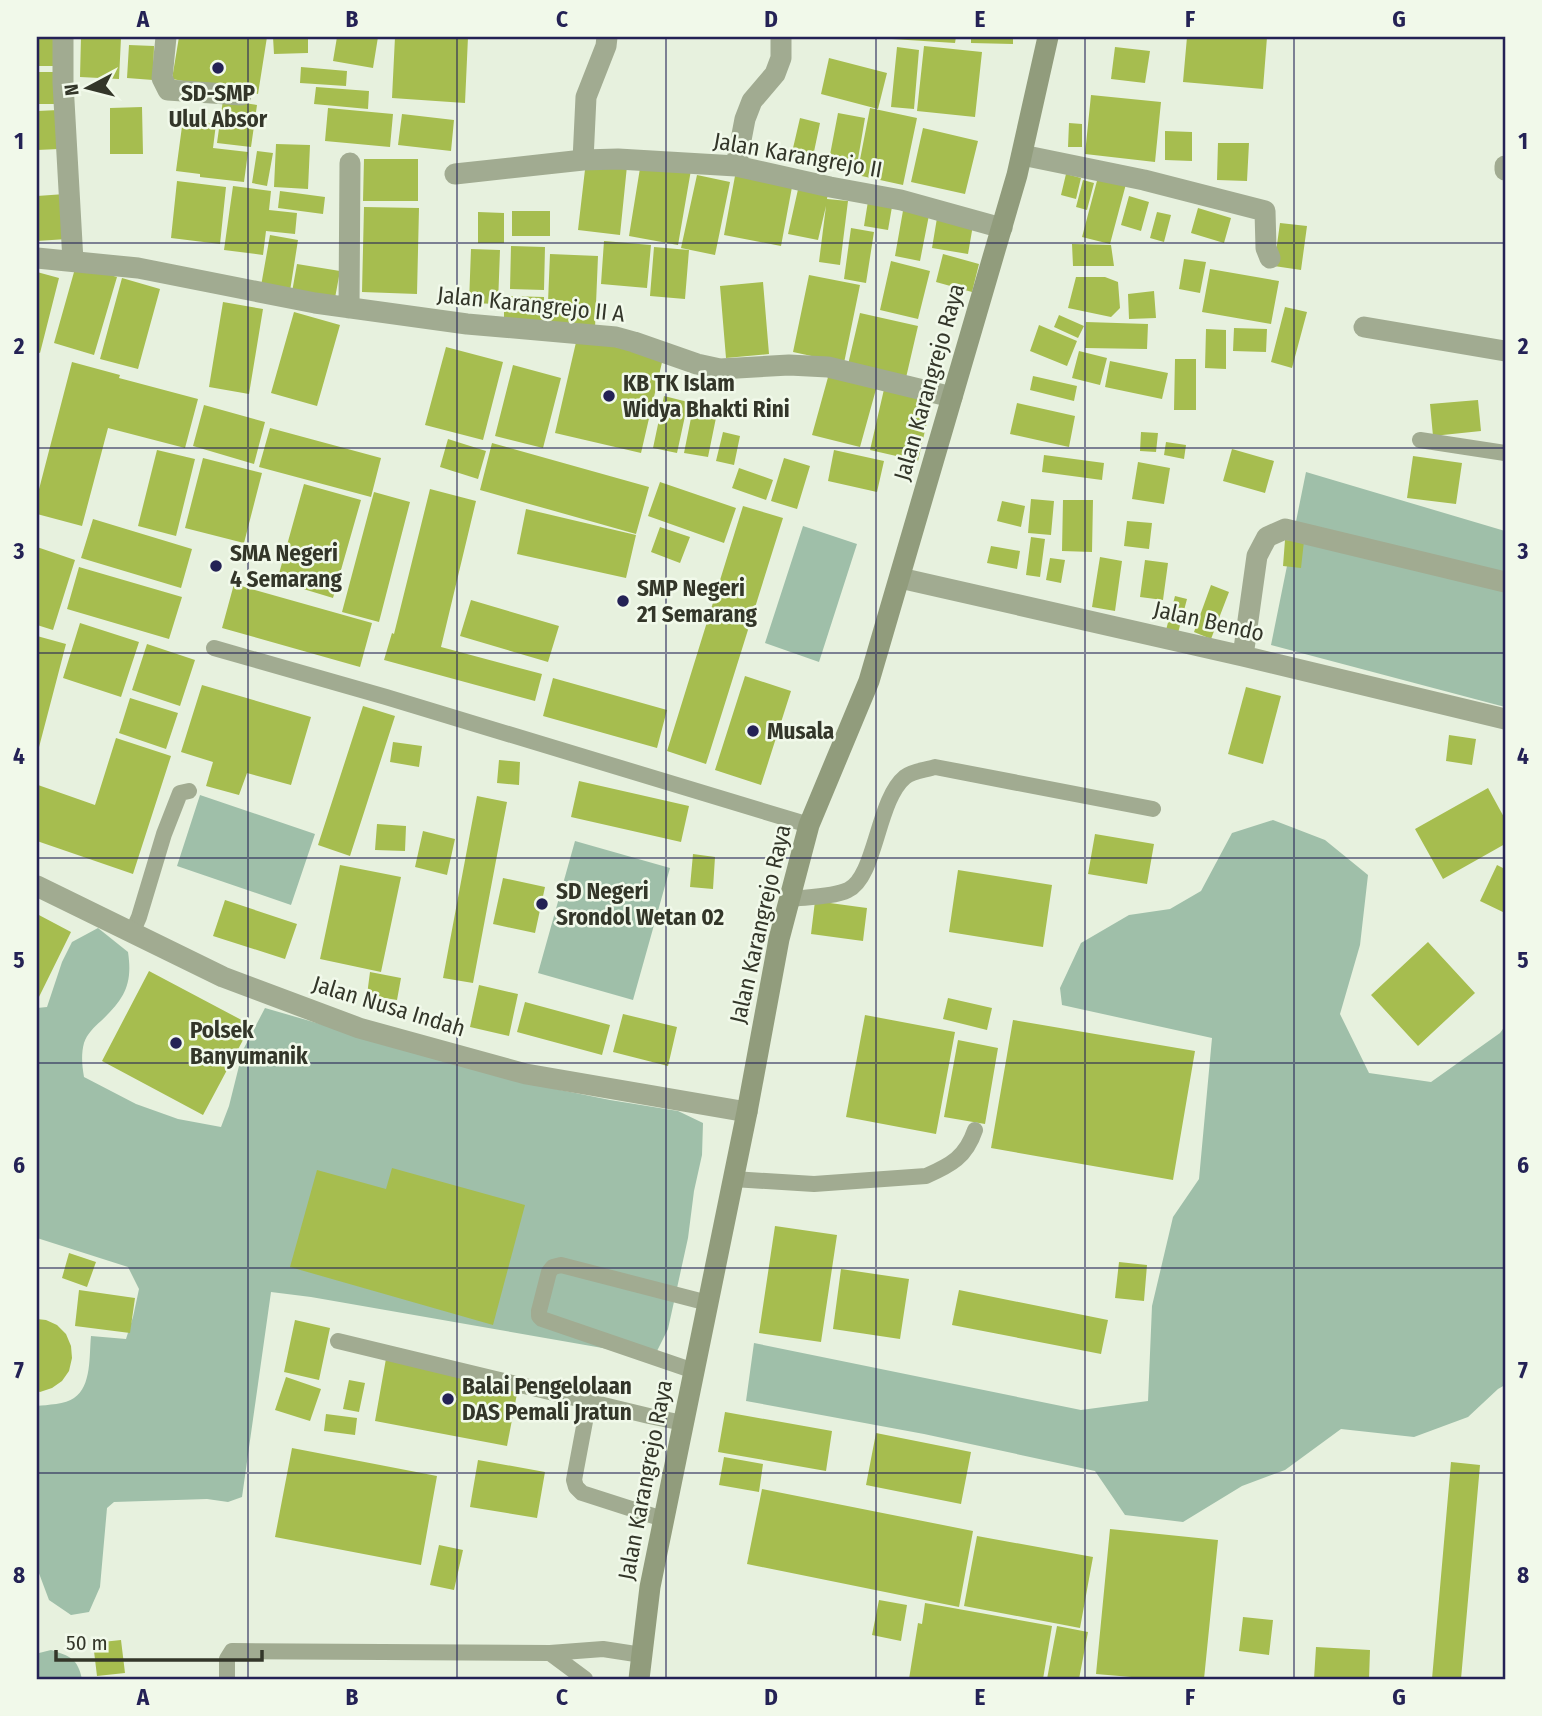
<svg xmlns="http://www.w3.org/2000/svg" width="1542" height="1716" viewBox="0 0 1542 1716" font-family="'Fira Sans Condensed',sans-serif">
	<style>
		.green { fill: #9fbfa9 }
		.building { fill: #a6bd4f }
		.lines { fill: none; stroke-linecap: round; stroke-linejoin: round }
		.lane { stroke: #a1ab91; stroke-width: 16 }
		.street { stroke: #a1ab91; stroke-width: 21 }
		.secondary { stroke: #919c7c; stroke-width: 21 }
		.grid { fill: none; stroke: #242255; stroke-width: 2; stroke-opacity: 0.55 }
		.poi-dot { fill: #242255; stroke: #f1f9ea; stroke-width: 2.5 }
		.labels { text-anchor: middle; stroke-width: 5; stroke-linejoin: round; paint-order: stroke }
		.poi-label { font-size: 23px; font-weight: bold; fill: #333629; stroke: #f1f9ea; text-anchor: start }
		.street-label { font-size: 23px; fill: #333629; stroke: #f1f9ea }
		.neatline { fill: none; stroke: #242255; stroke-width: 2.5 }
		.grid-label { font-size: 23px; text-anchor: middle; font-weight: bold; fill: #242255 }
	</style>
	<rect width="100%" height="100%" fill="#e7f1de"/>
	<path class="green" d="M1306,472L1505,531V707L1271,645Z
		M803,526L857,544L819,662L765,643Z
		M200,795L315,834L291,905L177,866Z
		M1273,820L1325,840L1368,875L1360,945L1340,1014L1369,1073L1431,1082L1500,1033L1505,1026V1385L1498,1389L1468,1417L1414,1437L1341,1429L1285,1470L1242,1486L1183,1522L1125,1515L1095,1471L924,1434L746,1401L754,1343L1081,1410L1148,1401L1152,1306L1173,1217L1199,1179L1212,1038L1062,1005L1060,988L1081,943L1129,915L1170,909L1201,891L1232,833Z
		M575,841L670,868L633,1000L538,973Z
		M98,928L128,952C133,985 124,999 101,1021C94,1027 87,1034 84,1043C81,1054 82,1066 84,1077L136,1104L178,1119L221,1127L229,1106L243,1050L265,1008L521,1082L610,1100L678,1111L703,1123L702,1155L694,1191L688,1238L668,1329L654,1357L311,1297L271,1292L242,1497L228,1502L207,1499L114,1502L107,1508L100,1587L89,1612L71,1615L49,1600L37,1568V1406C47,1405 66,1404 74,1398C92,1386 89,1355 91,1336L126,1339L133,1317L139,1289L128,1267L37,1238V1008L47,1007L62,962L72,942Z
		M51,1650C70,1656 78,1659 82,1679H37V1657L39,1653Z"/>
	<path class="building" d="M37,37H57V66H37Z
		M81,37L121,38L119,79L80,77Z
		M179,37H267L258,94L172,79Z
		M273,37H308V53L274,54Z
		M337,37H378L373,68L333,61Z
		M395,37H468L465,103L392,98Z
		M892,37H956L955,43L892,39Z
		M971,37H1013V44L971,43Z
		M1187,37H1267L1263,89L1183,82Z
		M129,45L154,46L153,80L127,78Z
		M924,46L982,52L975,117L917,111Z
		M897,47L919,50L914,109L891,107Z
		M1115,47L1150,51L1145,83L1111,79Z
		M829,58L887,73L878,109L821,94Z
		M301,67L347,71L346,86L300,83Z
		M37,72H57V104H37Z
		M316,87L369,91L368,109L314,104Z
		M1091,95L1161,102L1155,162L1085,154Z
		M223,100L257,105L251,147L217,143Z
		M142,107L143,154H110V108Z
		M328,108L393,114L390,147L325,141Z
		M870,108L917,118L903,185L857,175Z
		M59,110V149L37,150V111Z
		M838,113L865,118L857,165L829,160Z
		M402,114L454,120L451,151L398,145Z
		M800,118L820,123L811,166L790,161Z
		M183,119L216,124L213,148L248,152L244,182L200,177V174L176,171Z
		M1069,123L1082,124V147H1068Z
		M923,128L978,141L965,194L911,182Z
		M1165,131L1192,132V161L1165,160Z
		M1218,143H1249L1247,181L1217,180Z
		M276,144L310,145L308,189L274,187Z
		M257,151L273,153L267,186L252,183Z
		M364,159H418V201H363Z
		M586,161L627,166L620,235L578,230Z
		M641,162L691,170L678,245L629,236Z
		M1066,174L1081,178L1076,199L1061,195Z
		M697,175L730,182L715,255L681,248Z
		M735,176L792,187L781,246L724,235Z
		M1098,177L1126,184L1110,244L1082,237Z
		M1083,180L1094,183L1087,210L1076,207Z
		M177,181L226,187L220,244L171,238Z
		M799,185L828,191L827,199L848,201L840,265L819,262L826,206L818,240L788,234Z
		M233,186L271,191L269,210L297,213L295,234L266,231L263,255L224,250Z
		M280,191L325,197L323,214L278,208Z
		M65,194L67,239L37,241V196Z
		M869,195L893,201L888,230L864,226Z
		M1129,196L1149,202L1141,231L1121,225Z
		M904,205L930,210L920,261L895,256Z
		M364,207L419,208L417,294L362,292Z
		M1198,208L1231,218L1224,243L1191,233Z
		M512,211H550V236H512Z
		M478,212L504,213V243H478Z
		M1157,212L1171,215L1164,242L1150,238Z
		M937,218L973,225L968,254L932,248Z
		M1280,223L1307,226L1301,270L1274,266Z
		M851,228L874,232L866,283L844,279Z
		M270,235L298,240L290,291L261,286Z
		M604,241L651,245L647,288L601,284Z
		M1072,244L1111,245L1114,266H1073Z
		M511,246L545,247L544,290L510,289Z
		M654,247L689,250L685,299L650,296Z
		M471,249L500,250L498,304L469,303Z
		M550,254L598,256L595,328L547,326Z
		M943,254L979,264L972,292L936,282Z
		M1184,259L1206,262L1200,293L1179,289Z
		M891,261L930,271L918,319L880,310Z
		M297,264L340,271L335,298L292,292Z
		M76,265L117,277L94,355L54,343Z
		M1210,269L1279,281L1271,324L1202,312Z
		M37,272L59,278L40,353L37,352Z
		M809,275L860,285L844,363L793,352Z
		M1076,277H1105L1118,282L1120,308L1111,317L1068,308Z
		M122,278L160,289L138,369L100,359Z
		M763,282L769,354L726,358L720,286Z
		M1154,291L1156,318L1129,319L1128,294Z
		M504,296L544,297V324L504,323Z
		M223,302L263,309L249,394L209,387Z
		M1285,307L1307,312L1292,368L1271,362Z
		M294,312L340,325L317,406L271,393Z
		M860,313L918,326L905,382L847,369Z
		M1059,315L1084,326L1078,338L1054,327Z
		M1086,322L1148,324L1147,349L1085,348Z
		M1039,325L1077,341L1067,366L1030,351Z
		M1234,328L1267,329L1266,352L1233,351Z
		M1206,329L1226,330V369L1205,368Z
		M577,338L663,358L641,453L555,433Z
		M446,347L503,362L483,440L425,425Z
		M1079,351L1107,358L1100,385L1072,378Z
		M1175,359H1196V410H1174Z
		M1110,361L1168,373L1162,399L1105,387Z
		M72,362L120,375L119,378L198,399L185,448L108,428L82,526L37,514V497Z
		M513,365L561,378L543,448L495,436Z
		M830,370L878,382L860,447L812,435Z
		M1033,376L1077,386L1074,401L1030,390Z
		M885,385L933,396L918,461L870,450Z
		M664,396L688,402L677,453L653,448Z
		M1478,400L1481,431L1433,436L1430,404Z
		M694,403L718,408L708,457L684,453Z
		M1017,403L1075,416L1069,447L1010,434Z
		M204,405L265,422L254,464L193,446Z
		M270,428L381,458L371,497L259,467Z
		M723,432L740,436L734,465L716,461Z
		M1141,432L1158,433L1156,452L1140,451Z
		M448,439L486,451L478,479L440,467Z
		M1166,442L1186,445L1184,459L1164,455Z
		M492,443L649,487L636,534L480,490Z
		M1232,449L1274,461L1265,493L1223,481Z
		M157,450L195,459L176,536L138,526Z
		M834,450L884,461L877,492L828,481Z
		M1044,455L1104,463L1102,480L1042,472Z
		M1413,456L1462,463L1456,504L1407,498Z
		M203,458L262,473L244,543L185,528Z
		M784,458L810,466L797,509L771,501Z
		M1138,462L1170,468L1164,504L1132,499Z
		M739,468L773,480L766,500L732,488Z
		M660,482L736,508L724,543L648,516Z
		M304,484L361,500L333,598L277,581Z
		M430,489L476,501L441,647L542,674L535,701L384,660L392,633L394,634Z
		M374,492L410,502L379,622L342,612Z
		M1031,499L1054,501L1051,535L1028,533Z
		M1063,500H1093L1092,552L1062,551Z
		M1002,501L1025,506L1021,527L997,521Z
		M743,506L783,518L706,764L667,751Z
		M526,509L636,535L626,578L517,554Z
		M93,519L192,549L181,588L81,558Z
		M1127,521L1152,523L1149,549L1124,546Z
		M660,527L690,537L680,563L651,552Z
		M1031,537L1045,539L1040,577L1026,575Z
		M1285,540L1304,541L1301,568L1283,566Z
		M991,546L1020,551L1017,569L987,563Z
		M37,547L75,560L53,630L37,625Z
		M1100,557L1122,561L1115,611L1092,607Z
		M1050,558L1065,560L1061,583L1046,580Z
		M1145,560L1168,563L1163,600L1140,597Z
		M79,567L182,597L169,639L67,609Z
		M234,584L372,623L360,667L222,628Z
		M1211,585L1229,592L1211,639L1194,632Z
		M1175,596L1187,599L1178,633L1166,630Z
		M471,600L559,626L548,662L460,636Z
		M80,623L139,642L121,697L63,678Z
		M37,636L66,644L38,751H37Z
		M147,644L195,660L180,706L132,690Z
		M745,676L791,691L761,785L715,770Z
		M553,678L667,710L657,748L543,716Z
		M202,685L311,717L291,785L247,773L239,795L206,786L213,762L181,752Z
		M1246,687L1281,696L1263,764L1228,754Z
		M130,698L178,713L166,749L119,733Z
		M363,706L395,716L350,856L318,845Z
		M1449,735L1476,739L1472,765L1446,761Z
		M116,738L171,756L133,874L37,841V790L38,785L95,805Z
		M393,742L422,746L419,767L390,762Z
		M499,760L520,762L519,785L497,783Z
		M579,781L689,806L681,842L571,817Z
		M1488,788L1505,819V844L1443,879L1415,829Z
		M477,796L507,802L473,983L443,978Z
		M377,824L406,826L405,851L375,850Z
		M423,831L455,839L447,875L415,867Z
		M1095,834L1154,844L1147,884L1088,874Z
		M693,854L715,857L713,889L690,887Z
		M340,865L401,877L381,972L320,959Z
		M1497,865L1505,869V913L1480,901Z
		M958,870L1052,885L1043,947L949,932Z
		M503,878L545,887L535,933L493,924Z
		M225,900L297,924L285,959L213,936Z
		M815,901L867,908L863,941L811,934Z
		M37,914L71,932L37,1001Z
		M1428,942L1475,993L1418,1046L1371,995Z
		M149,971L251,1025L203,1115L102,1061Z
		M370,972L401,978L397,1000L367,995Z
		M479,985L518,994L509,1036L470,1027Z
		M948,998L992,1008L987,1030L943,1019Z
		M525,1002L610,1025L602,1055L517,1032Z
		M623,1014L677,1027L668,1066L613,1052Z
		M865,1015L955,1032L936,1134L846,1117Z
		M1013,1020L1195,1051L1173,1180L991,1148Z
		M958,1040L998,1048L985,1124L944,1117Z
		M392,1168L525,1205L493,1325L290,1267L317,1170L386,1189Z
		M775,1226L837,1235L821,1342L759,1333Z
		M69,1253L96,1262L87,1287L62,1278Z
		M1119,1262L1147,1265L1144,1301L1115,1298Z
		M841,1269L909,1279L900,1339L833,1329Z
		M79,1290L135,1298L130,1333L75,1326Z
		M959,1290L1108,1320L1101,1354L952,1325Z
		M37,1319L46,1320L57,1325L66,1334L71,1346L72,1358L69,1371L62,1381L52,1388L40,1392L37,1391Z
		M295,1320L330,1328L319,1380L284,1372Z
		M387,1353L520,1378L507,1446L375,1421Z
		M286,1377L321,1389L310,1421L275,1410Z
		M349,1380L365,1383L359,1412L343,1409Z
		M725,1412L832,1431L826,1471L718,1452Z
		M326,1414L357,1418L355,1435L324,1431Z
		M876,1433L971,1452L961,1504L866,1485Z
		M292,1448L437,1476L421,1565L275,1537Z
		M724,1457L763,1464L759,1492L719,1485Z
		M478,1460L545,1472L537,1518L470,1507Z
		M1451,1462L1480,1465L1461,1679H1432Z
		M762,1489L973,1531L959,1607L747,1564Z
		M1110,1529L1218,1540L1204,1679H1155L1096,1674Z
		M977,1536L1093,1557L1080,1628L964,1606Z
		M439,1545L463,1550L454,1590L430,1585Z
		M879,1600L907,1605L901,1641L872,1635Z
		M925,1603L1052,1626L1043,1679H909L918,1623L922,1624Z
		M1243,1617L1273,1620L1269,1655L1239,1651Z
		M1057,1626L1088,1632L1079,1679H1047Z
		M121,1640L125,1673L97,1676L93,1643Z
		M1316,1647L1370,1650L1369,1679H1314Z"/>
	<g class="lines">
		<path class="lane" d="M1420,440L1505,453
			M214,648L386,697L809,825
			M790,899C807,897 834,897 848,890C876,877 877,800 905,777C912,771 926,770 935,767L1153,809
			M132,933L139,917L164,834L180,793L189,791
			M733,1179L814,1184L926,1176C951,1165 966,1157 975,1130
			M338,1341L649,1416L683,1423
			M694,1371L542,1319L539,1316V1311L549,1272L553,1267L561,1265L708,1303
			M589,1400L574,1480L576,1487L582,1493L663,1519
			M550,1653L585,1679
			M227,1679V1659L232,1651L550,1653L603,1649L642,1655"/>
		<path class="street" d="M63,37V83L73,261
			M166,37L162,78L168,90L241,95
			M607,37L606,46L586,97L583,160L618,159L736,166L830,187L901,200L1002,228
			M1022,155L1144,180L1265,211L1266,248L1270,258
			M736,166L745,119L752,101L775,74L781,58V37
			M1505,166V170
			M455,174L583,160
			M37,258L138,268L315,303L467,324L616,337L634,342L697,364L720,369L789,365L828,367L952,397
			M349,308L350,163
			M1364,327L1505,351
			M900,578L1243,656L1505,719
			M1243,656L1257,556L1267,537L1285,529L1505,582
			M37,886L223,977L359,1028L526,1074L747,1112"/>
		<path class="secondary" d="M639,1679L650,1587L747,1112L779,939L809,825L869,681L1017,175L1048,37"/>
	</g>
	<path class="grid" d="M248,37V1679M457,37V1679M666,37V1679M876,37V1679M1085,37V1679M1294,37V1679M37,243H1505M37,448H1505M37,653H1505M37,858H1505M37,1063H1505M37,1268H1505M37,1473H1505"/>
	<g class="poi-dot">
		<circle cx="218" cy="68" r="7"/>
		<circle cx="609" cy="396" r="7"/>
		<circle cx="216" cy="566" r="7"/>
		<circle cx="623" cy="601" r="7"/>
		<circle cx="753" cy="731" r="7"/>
		<circle cx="542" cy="904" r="7"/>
		<circle cx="176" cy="1043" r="7"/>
		<circle cx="448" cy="1399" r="7"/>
	</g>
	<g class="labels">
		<g class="poi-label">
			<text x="218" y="101" text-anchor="middle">SD-SMP<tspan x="218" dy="26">Ulul Absor</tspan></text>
			<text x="623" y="391">KB TK Islam<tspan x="623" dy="26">Widya Bhakti Rini</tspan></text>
			<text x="230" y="561">SMA Negeri<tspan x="230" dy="26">4 Semarang</tspan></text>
			<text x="637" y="596">SMP Negeri<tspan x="637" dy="26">21 Semarang</tspan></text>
			<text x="767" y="739">Musala</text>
			<text x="556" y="899">SD Negeri<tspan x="556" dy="26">Srondol Wetan 02</tspan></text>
			<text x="190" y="1038">Polsek<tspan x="190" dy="26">Banyumanik</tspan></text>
			<text x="462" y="1394">Balai Pengelolaan<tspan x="462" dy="26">DAS Pemali Jratun</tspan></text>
		</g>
		<g class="street-label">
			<text transform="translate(798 155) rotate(10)" y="8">Jalan Karangrejo II</text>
			<text transform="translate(531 304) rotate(6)" y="8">Jalan Karangrejo II A</text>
			<text transform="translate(929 382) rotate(-74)" y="8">Jalan Karangrejo Raya</text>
			<text transform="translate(1209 621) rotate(13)" y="8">Jalan Bendo</text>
			<text transform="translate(760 924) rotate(-77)" y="8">Jalan Karangrejo Raya</text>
			<text transform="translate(389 1006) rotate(17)" y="8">Jalan Nusa Indah</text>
			<text transform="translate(645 1480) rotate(-79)" y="8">Jalan Karangrejo Raya</text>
		</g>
	</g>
	<rect width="1542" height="1716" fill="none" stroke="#f1f9ea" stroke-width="77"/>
	<g transform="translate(88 88) rotate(263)" stroke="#f1f9ea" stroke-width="5" paint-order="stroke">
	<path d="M0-5L12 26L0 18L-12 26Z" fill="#333629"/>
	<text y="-10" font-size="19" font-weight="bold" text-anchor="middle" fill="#333629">N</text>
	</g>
	<path d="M56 1650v10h206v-10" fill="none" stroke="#333629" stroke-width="3.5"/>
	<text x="66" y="1650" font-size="21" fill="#333629" stroke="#f1f9ea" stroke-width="5" paint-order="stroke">50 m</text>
	<rect x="38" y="38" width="1466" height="1640" class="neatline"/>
	<g class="grid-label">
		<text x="143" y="27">A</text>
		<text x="352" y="27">B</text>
		<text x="562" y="27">C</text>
		<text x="771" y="27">D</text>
		<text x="980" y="27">E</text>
		<text x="1190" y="27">F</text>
		<text x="1399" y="27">G</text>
		<text x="19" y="149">1</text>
		<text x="1523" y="149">1</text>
		<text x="19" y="354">2</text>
		<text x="1523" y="354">2</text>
		<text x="19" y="559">3</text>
		<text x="1523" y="559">3</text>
		<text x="19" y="764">4</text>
		<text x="1523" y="764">4</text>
		<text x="19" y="968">5</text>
		<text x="1523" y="968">5</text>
		<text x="19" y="1173">6</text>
		<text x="1523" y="1173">6</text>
		<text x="19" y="1378">7</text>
		<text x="1523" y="1378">7</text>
		<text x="19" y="1583">8</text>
		<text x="1523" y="1583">8</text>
		<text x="143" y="1705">A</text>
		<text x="352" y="1705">B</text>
		<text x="562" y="1705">C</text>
		<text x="771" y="1705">D</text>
		<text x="980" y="1705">E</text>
		<text x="1190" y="1705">F</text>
		<text x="1399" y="1705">G</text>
	</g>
</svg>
